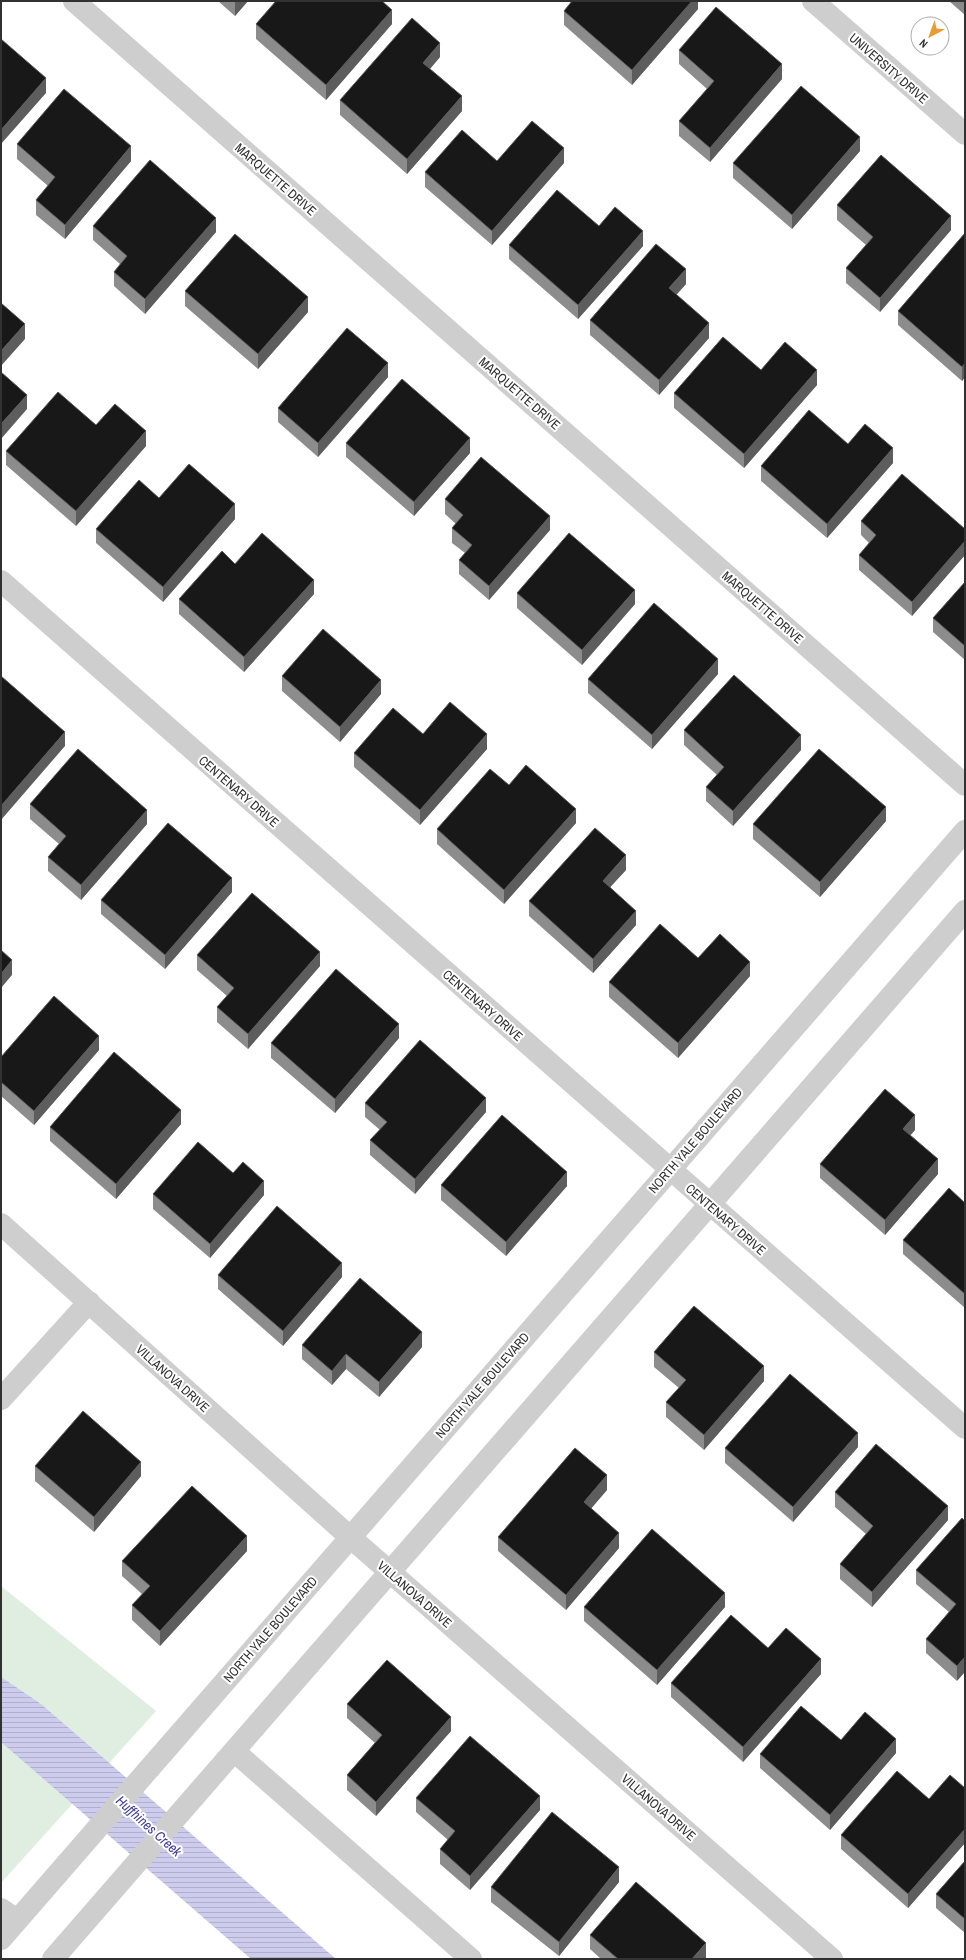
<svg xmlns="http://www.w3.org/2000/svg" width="966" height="1960" viewBox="0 0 966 1960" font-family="'Archivo Narrow',sans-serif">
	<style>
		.green { fill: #dfeee1 }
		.water { fill: url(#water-rules) }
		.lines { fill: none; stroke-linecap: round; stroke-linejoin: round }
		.minor { stroke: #cecece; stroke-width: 22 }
		.wall { fill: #8c8c8c }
		.shaded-wall { fill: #5d5d5d }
		.building { fill: #181818; stroke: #5d5d5d }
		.labels { text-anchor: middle; stroke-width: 4; stroke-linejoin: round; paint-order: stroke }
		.street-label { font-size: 13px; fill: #313131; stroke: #fff }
		.water-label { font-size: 14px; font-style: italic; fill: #413d96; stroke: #fff }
	</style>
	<defs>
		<pattern id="water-rules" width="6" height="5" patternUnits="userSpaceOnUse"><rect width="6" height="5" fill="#cdcced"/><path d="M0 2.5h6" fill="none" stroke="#b0b0cc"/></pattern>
	</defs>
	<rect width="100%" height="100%" fill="#fff"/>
	<path class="green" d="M1,1586L156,1711L1,1883Z"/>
	<path class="water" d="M1,1677L41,1704L336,1959H251L1,1742Z"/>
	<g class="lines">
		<path class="minor" d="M74,1L965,785
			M813,1L965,134
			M1,581L965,1428
			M1,1224L350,1537L832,1959
			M1,1399L89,1302
			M234,1751L471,1959
			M1,1909L17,1920
			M1,1939L965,831
			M53,1959L965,911"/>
	</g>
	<path class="wall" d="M218,1H248L235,16Z
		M698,1V9L632,85L564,25V11Z
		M949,1H965V15Z
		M256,24H392L326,100L256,39Z
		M679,50L782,79L710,162L679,136V121L707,89L679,64Z
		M440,57L430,69L462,111L407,174L340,115V100Z
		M17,144L131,161L65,239L36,215V200L48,186L17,159Z
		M860,151L792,229L733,178V163Z
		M497,161L564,163L492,245L425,187V172Z
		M837,205L951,230L880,312L846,283V268L866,245L837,220Z
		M93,226L216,232L145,314L114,286V272L120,264L93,240Z
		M599,226L643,246L578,319L509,259V245Z
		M965,233V377L962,381L898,325V311Z
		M686,284L676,295L709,338L659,395L590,335V320Z
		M185,291L308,312L258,369L185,306Z
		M761,370L817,385L744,468L674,408V393Z
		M388,377L318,457L278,422V408Z
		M96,425L146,446L76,526L6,465V451Z
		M346,443L470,453L414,516L346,457Z
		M893,463L827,538L761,481V466Z
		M159,498L235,519L163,602L96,543V529Z
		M445,499L550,530L489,600L459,574V560L465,553L452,543V528L456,524L445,514Z
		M861,521L965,529V555L912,616L859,570V555L869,543L861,535Z
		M965,582V660L933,632V618Z
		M517,593L635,604L582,665L517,608Z
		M314,594L244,672L179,614V599Z
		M718,674L652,749L588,693V679Z
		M282,676L381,694L340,742L282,691Z
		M684,730L801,750L733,826L706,801V787L717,775L684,745Z
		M423,734L487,749L420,825L354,767V753Z
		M30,804L147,824L81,900L48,871V857L59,844L30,819Z
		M886,821L820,897L753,839V824Z
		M576,823L504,904L437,844V829Z
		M626,870L610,887L636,925L593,973L529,916V901Z
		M232,892L165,969L101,914V900Z
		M197,955L320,966L248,1049L217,1022V1007L227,996L197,970Z
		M698,958L750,976L678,1058L609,997V982Z
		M399,1038L335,1113L271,1058V1043Z
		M99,1050L34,1125L1,1096V1057Z
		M365,1103L486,1112L415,1194L370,1155V1140L380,1130L365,1117Z
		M181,1124L116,1199L50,1141V1127Z
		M915,1130L910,1135L938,1174L885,1235L820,1178V1164Z
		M233,1173L264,1195L210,1258L153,1209V1194Z
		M441,1185L567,1186L506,1256L441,1200Z
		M965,1203V1308L903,1254V1240Z
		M218,1275L342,1277L283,1346L218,1289Z
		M302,1345L422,1347L379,1397L346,1369L332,1385L302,1359Z
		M654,1352L764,1381L704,1450L666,1417V1402L679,1388L654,1367Z
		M858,1447L793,1522L725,1463V1448Z
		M35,1466L141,1476L94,1532L35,1481Z
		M607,1490L591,1508L619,1548L566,1610L498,1551V1537Z
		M835,1492L948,1520L872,1607L840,1579V1564L866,1534L835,1507Z
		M965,1521L957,1681L926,1653V1639L949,1612L916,1584V1570Z
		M247,1551L160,1646L132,1620V1605L142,1594L122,1576V1561Z
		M584,1607H725L657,1685L584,1621Z
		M821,1674L743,1762L671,1697V1683Z
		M347,1704L451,1731L376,1816L347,1790V1775L375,1743L347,1718Z
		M896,1753L830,1830L760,1768V1754Z
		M965,1788V1843L908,1908L841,1849V1835Z
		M416,1798L540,1810L470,1890L440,1864V1849L448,1840L416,1812Z
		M965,1861V1933L936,1908V1894Z
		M619,1882L559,1956L491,1902V1887Z
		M590,1935L706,1958L705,1959H601L590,1949Z"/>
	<path class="shaded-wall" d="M235,1H248L235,16Z
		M692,1H698V9L632,85V70Z
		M392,10V24L326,100V85Z
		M440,43V57L423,77V63Z
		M782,64V79L710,162V148Z
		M46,78V93L1,144V130Z
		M462,96V111L407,174V159Z
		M860,137V151L792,229V215Z
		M131,146V161L65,239V225Z
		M564,148V163L492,245V231Z
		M951,216V230L880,312V298Z
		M216,218V232L145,314V299Z
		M643,231V246L578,319V305Z
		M686,269V284L669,303V288Z
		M308,297V312L258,369V354Z
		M709,323V338L659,395V380Z
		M25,324V339L1,366V351Z
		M388,363V377L318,457V443Z
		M965,363V377L962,381V367Z
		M817,370V385L744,468V454Z
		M27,395V409L1,439V424Z
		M146,431V446L76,526V511Z
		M470,438V453L414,516V502Z
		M893,448V463L827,538V524Z
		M235,504V519L163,602V587Z
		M550,516V530L489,600V586Z
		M965,541V555L912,616V602Z
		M314,580V594L244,672V657Z
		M635,590V604L582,665V650Z
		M718,659V674L652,749V735Z
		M381,680V694L340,742V727Z
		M65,732V746L1,820V806Z
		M487,734V749L420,825V810Z
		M801,735V750L733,826V811Z
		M886,807V821L820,897V882Z
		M576,809V823L504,904V890Z
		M147,810V824L81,900V885Z
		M626,855V870L603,895V881Z
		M232,878V892L165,969V955Z
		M636,911V925L593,973V959Z
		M320,952V966L248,1049V1034Z
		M12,960V975L1,988V974Z
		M750,962V976L678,1058V1043Z
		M399,1024V1038L335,1113V1099Z
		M99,1036V1050L34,1125V1111Z
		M486,1098V1112L415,1194V1179Z
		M181,1110V1124L116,1199V1184Z
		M915,1115V1130L903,1144V1129Z
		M938,1159V1174L885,1235V1220Z
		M567,1172V1186L506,1256V1242Z
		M264,1181V1195L210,1258V1244Z
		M342,1263V1277L283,1346V1331Z
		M422,1332V1347L379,1397V1382Z
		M346,1354V1369L332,1385V1371Z
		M764,1366V1381L704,1450V1435Z
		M858,1433V1447L793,1522V1507Z
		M141,1462V1476L94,1532V1517Z
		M607,1475V1490L584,1517V1502Z
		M948,1506V1520L872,1607V1592Z
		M619,1533V1548L566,1610V1595Z
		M247,1536V1551L160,1646V1631Z
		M725,1593V1607L657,1685V1670Z
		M965,1657V1672L957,1681V1666Z
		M821,1659V1674L743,1762V1747Z
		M451,1717V1731L376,1816V1802Z
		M896,1739V1753L830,1830V1815Z
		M540,1796V1810L470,1890V1876Z
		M965,1829V1843L908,1908V1894Z
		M619,1867V1882L559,1956V1942Z
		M706,1943V1958L705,1959H692Z"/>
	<path class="building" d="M276,1H382L392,10L326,85L256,24Z
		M572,1H692L632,70L564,11Z
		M716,7L782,64L710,148L679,121L714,81L679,50Z
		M412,18L440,43L423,63L462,96L407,159L340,100Z
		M1,39L46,78L1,130Z
		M801,86L860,137L792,215L733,163Z
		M64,89L131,146L65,225L36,200L55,177L17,144Z
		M532,121L564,148L492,231L425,172L462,130L497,161Z
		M881,155L951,216L880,298L846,268L873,237L837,205Z
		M150,160L216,218L145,299L114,272L127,256L93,226Z
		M557,190L599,226L615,207L643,231L578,305L509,245Z
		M965,233V363L962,367L898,311Z
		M235,234L308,297L258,354L185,291Z
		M656,244L686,269L669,288L709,323L659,380L590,320Z
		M1,303L25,324L1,351Z
		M347,328L388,363L318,443L278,408Z
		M723,337L761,370L785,342L817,370L744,454L674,393Z
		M1,372L27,395L1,424Z
		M402,379L470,438L414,502L346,443Z
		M58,392L96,425L115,404L146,431L76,511L6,451Z
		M809,410L848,444L865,424L893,448L827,524L761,466Z
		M481,457L550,516L489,586L459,560L472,545L452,528L463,515L445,499Z
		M189,464L235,504L163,587L96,529L139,480L159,498Z
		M902,474L965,529V541L912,602L859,555L876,535L861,521Z
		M262,533L314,580L244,657L179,599L222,551L235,564Z
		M569,533L635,590L582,650L517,593Z
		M965,582V646L933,618Z
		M654,603L718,659L652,735L588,679Z
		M323,629L381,680L340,727L282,676Z
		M734,675L801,735L733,811L706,787L724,767L684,730Z
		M1,676L65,732L1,806Z
		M450,702L487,734L420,810L354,753L393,708L423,734Z
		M78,749L147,810L81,885L48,857L66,836L30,804Z
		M819,749L886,807L820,882L753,824Z
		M526,765L576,809L504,890L437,829L490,769L509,785Z
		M168,823L232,878L165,955L101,900Z
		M595,828L626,855L603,881L636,911L593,959L529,901Z
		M252,893L320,952L248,1034L217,1007L234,988L197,955Z
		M660,924L698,958L720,934L750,962L678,1043L609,982Z
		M1,950L12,960L1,974Z
		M336,969L399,1024L335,1099L271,1043Z
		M54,996L99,1036L34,1111L1,1082V1057Z
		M420,1040L486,1098L415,1179L370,1140L387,1122L365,1103Z
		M114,1052L181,1110L116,1184L50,1127Z
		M885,1089L915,1115L903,1129L938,1159L885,1220L820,1164Z
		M502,1115L567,1172L506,1242L441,1185Z
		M198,1142L233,1173L243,1162L264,1181L210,1244L153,1194Z
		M949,1188L965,1203V1294L903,1240Z
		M277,1206L342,1263L283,1331L218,1275Z
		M360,1278L422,1332L379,1382L346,1354L332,1371L302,1345Z
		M694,1306L764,1366L704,1435L666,1402L686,1380L654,1352Z
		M790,1374L858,1433L793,1507L725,1448Z
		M83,1411L141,1462L94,1517L35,1466Z
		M876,1444L948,1506L872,1592L840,1564L873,1526L835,1492Z
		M575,1448L607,1475L584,1502L619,1533L566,1595L498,1537Z
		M192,1486L247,1536L160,1631L132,1605L150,1586L122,1561Z
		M962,1518L965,1521V1657L957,1666L926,1639L956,1604L916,1570Z
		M652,1529L725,1593L657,1670L584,1607Z
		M731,1615L768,1648L786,1628L821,1659L743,1747L671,1683Z
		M387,1660L451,1717L376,1802L347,1775L382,1735L347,1704Z
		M801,1706L841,1740L865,1712L896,1739L830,1815L760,1754Z
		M470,1736L540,1796L470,1876L440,1849L455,1831L416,1798Z
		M897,1771L929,1799L950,1775L965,1788V1829L908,1894L841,1835Z
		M552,1812L619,1867L559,1942L491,1887Z
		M965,1861V1919L936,1894Z
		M636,1882L706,1943L692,1959H618L590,1935Z"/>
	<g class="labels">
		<g class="street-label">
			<text transform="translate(889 68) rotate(41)" y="5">UNIVERSITY DRIVE</text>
			<text transform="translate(276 179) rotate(41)" y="5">MARQUETTE DRIVE</text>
			<text transform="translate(520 393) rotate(41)" y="5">MARQUETTE DRIVE</text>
			<text transform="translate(763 607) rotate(41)" y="5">MARQUETTE DRIVE</text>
			<text transform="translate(239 791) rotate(41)" y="5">CENTENARY DRIVE</text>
			<text transform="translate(483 1005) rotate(41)" y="5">CENTENARY DRIVE</text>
			<text transform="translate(695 1140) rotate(-49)" y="5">NORTH YALE BOULEVARD</text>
			<text transform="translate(726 1219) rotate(41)" y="5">CENTENARY DRIVE</text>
			<text transform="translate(173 1378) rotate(42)" y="5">VILLANOVA DRIVE</text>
			<text transform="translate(482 1385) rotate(-49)" y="5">NORTH YALE BOULEVARD</text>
			<text transform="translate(415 1594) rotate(41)" y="5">VILLANOVA DRIVE</text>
			<text transform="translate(270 1629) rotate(-49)" y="5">NORTH YALE BOULEVARD</text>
			<text transform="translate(659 1807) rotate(41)" y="5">VILLANOVA DRIVE</text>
		</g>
		<g class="water-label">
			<text transform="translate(149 1826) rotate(42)" y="5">Huffhines Creek</text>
		</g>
	</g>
	<rect width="966" height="1960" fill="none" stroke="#313131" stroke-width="4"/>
	<g transform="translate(930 36) rotate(221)"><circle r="19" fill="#ffffff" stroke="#adadad"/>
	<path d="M0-3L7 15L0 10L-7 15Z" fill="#e89c33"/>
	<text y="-6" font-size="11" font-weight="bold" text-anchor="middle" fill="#313131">N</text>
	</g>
</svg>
